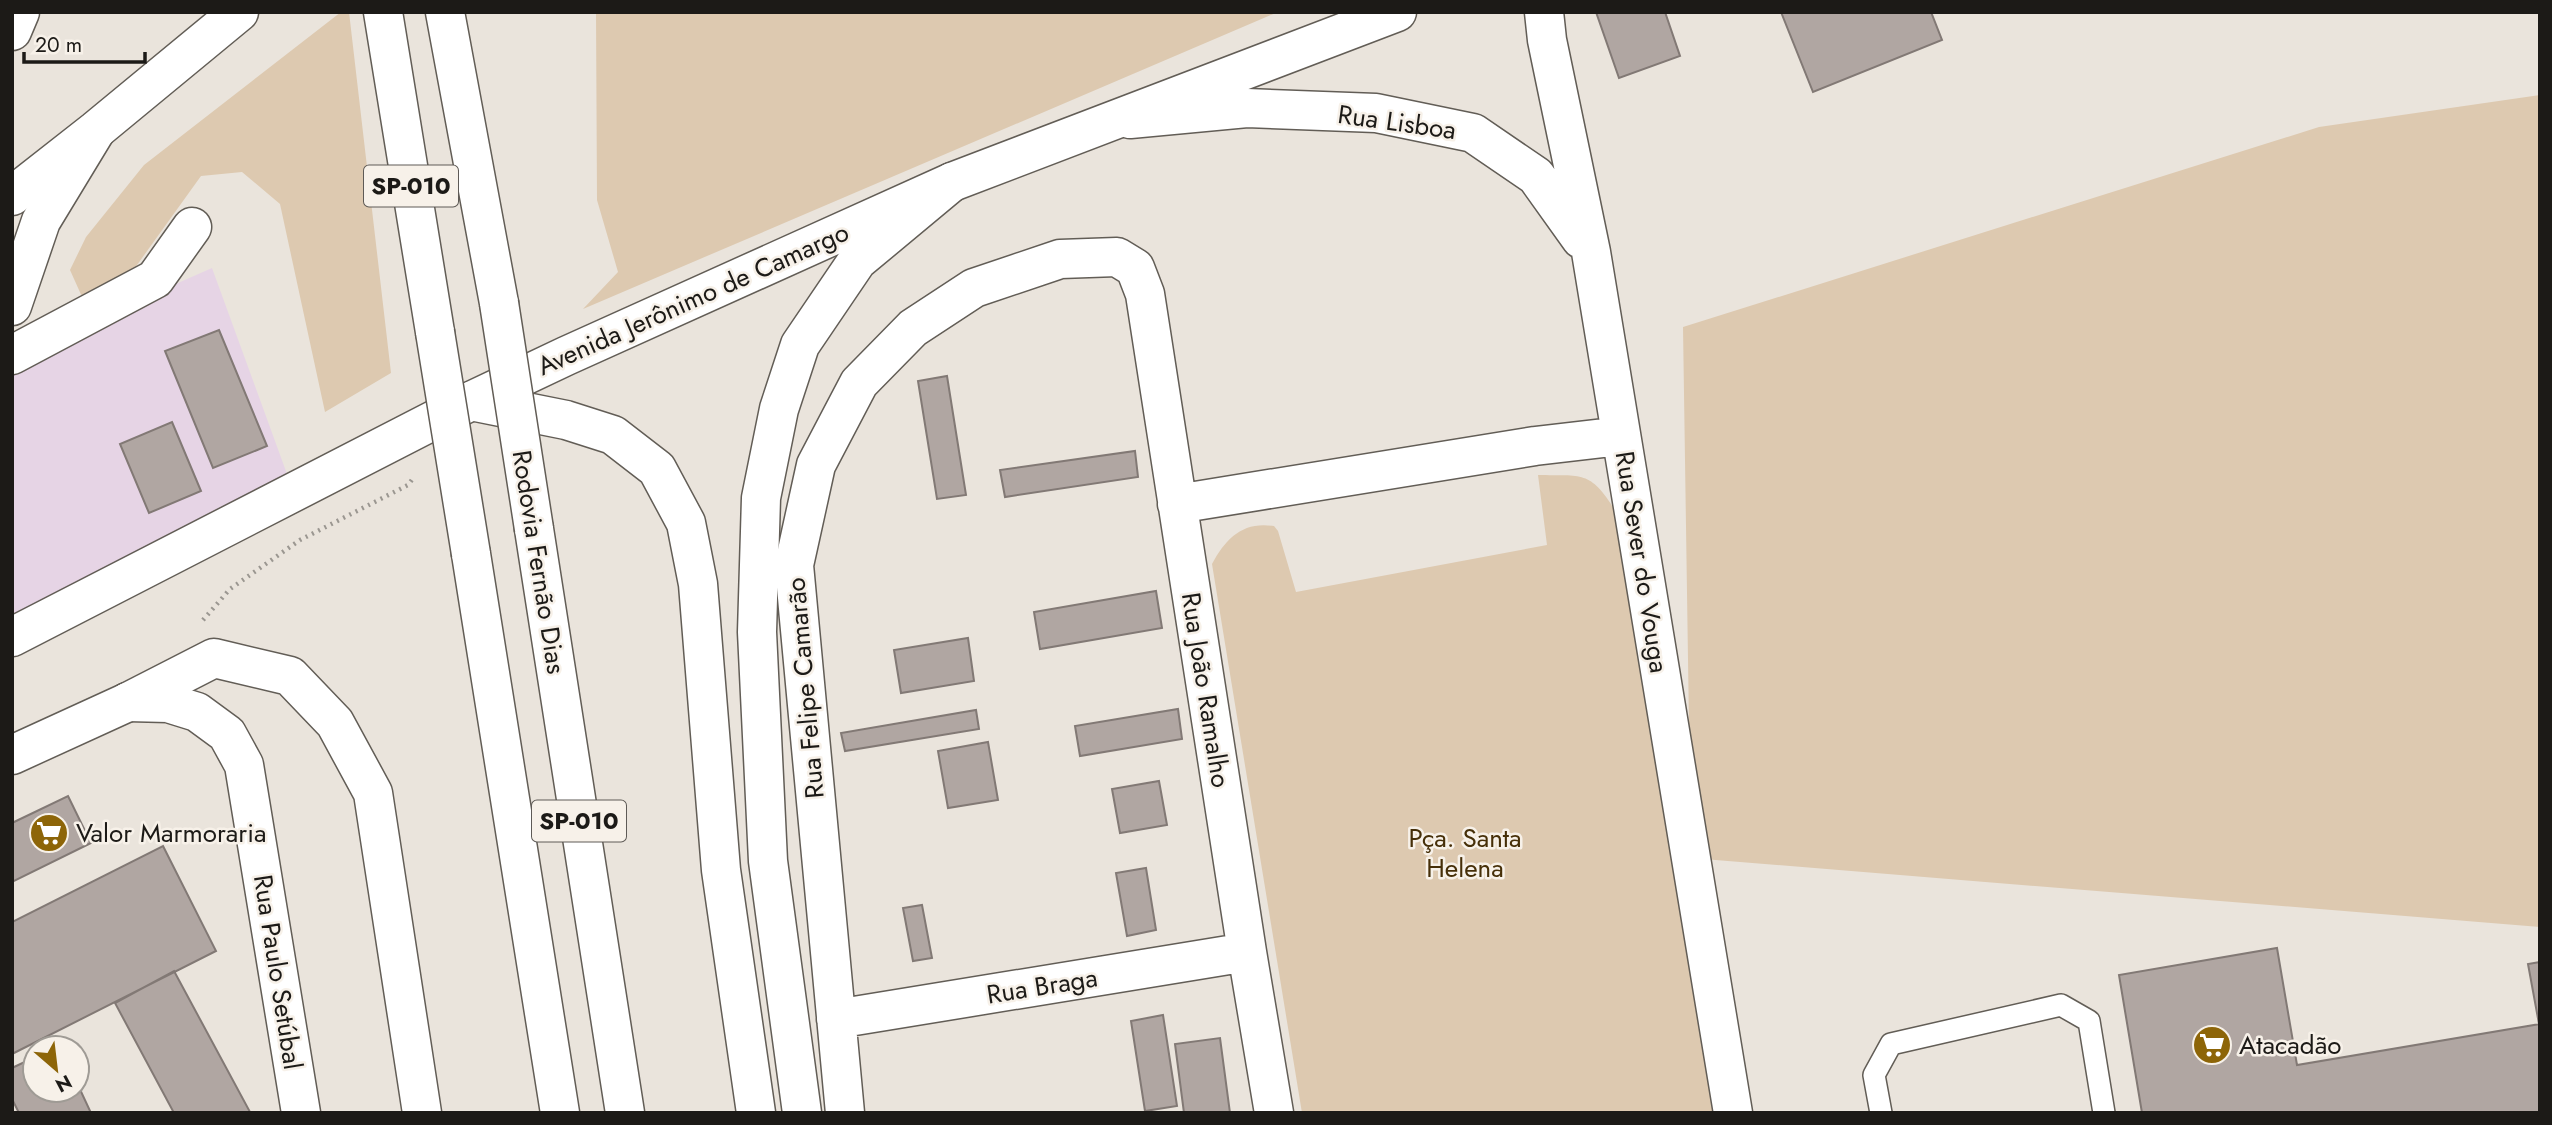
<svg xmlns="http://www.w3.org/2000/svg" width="2552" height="1125" viewBox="0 0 2552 1125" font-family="Jost,sans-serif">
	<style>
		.commercial { fill: #e6d4e5 }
		.green { fill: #ddc9b0 }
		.building { fill: #b0a6a2; stroke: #827975; stroke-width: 2 }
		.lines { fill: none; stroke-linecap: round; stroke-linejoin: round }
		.service-casing { stroke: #625d56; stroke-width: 24 }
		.minor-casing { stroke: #625d56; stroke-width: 41 }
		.tertiary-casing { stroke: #625d56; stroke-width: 41 }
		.secondary-casing { stroke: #625d56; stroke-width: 41 }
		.motorway-casing { stroke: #625d56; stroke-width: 41 }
		.path { stroke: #9b9791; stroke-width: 4.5; stroke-dasharray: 2 5; stroke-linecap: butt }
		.service { stroke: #fff; stroke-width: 21 }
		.minor { stroke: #fff; stroke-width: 38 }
		.tertiary { stroke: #fff; stroke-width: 38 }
		.secondary { stroke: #fff; stroke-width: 38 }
		.motorway { stroke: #fff; stroke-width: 38 }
		.motorway-bridge-casing { stroke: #625d56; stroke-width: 41; stroke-linecap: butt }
		.motorway-bridge { stroke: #fff; stroke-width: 38 }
		.labels { text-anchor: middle; stroke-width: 5; stroke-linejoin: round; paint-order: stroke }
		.shield { fill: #f7f1e9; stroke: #5e5a56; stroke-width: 2 }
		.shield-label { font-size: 24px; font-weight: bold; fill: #1c1a17 }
		.street-label { font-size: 26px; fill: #1c1a17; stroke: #f7f1e9 }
		.poi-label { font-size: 26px; fill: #1c1a17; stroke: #f7f1e9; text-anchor: start }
		.park-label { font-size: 26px; fill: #462f08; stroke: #f7f1e9 }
	</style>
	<rect width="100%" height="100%" fill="#eae4dc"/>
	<path class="commercial" d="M212,268L287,474L12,615V375L153,294Z"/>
	<path class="green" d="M341,12H349L391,373L325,412L280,204L242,172L201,176L119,290L83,299L70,270L86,237L144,165Z
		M596,12H1278L583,309L618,272L597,200Z
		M2540,95V927L1691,858L1683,327L2319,127Z
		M1538,475C1582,476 1590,470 1615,510L1713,1113H1302L1212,564C1226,538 1243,521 1274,526L1278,531L1296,592L1547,545Z"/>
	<path class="building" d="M1596,12H1665L1680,56L1619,78Z
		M1781,12H1931L1942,40L1813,92Z
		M219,330L267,446L213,468L165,351Z
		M947,376L966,495L937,499L918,381Z
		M172,422L201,491L149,513L120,444Z
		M1135,451L1138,477L1005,497L1000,470Z
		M1156,591L1162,628L1040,649L1034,612Z
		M968,638L974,681L901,693L894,650Z
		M1178,709L1182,739L1080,756L1075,726Z
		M976,710L979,729L845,751L841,733Z
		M988,742L998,800L948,808L938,751Z
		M1159,781L1167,825L1120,833L1112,789Z
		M68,796L91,843L12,882V823Z
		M163,846L216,951L12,1054V922Z
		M1146,868L1156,930L1127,936L1116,873Z
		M922,905L932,958L913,961L903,908Z
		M2277,948L2297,1065L2540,1024V1113H2142L2119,975Z
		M2540,962V1024H2539L2528,964Z
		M174,971L250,1112L248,1113H174L115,1003Z
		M1163,1015L1177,1106L1145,1111L1131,1021Z
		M1220,1038L1230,1113H1184L1175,1044Z
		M35,1057V1090H77V1083L91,1113H19L12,1099V1068Z"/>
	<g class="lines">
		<defs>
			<path id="service" d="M1881,1113L1874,1075L1891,1044L2061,1005L2089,1021L2104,1113"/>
			<path id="minor" d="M1544,12L1547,40L1591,252L1733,1113
				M1130,119L1247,108L1376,113L1473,133L1536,176L1581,239
				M12,306L41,221L95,132
				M12,355L155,279L192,227
				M1177,504L1535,446L1621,436
				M128,702L168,703L197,712L227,734L244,765L301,1113
				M836,1019L1247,952
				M845,1113L794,565L816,465L859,383L913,328L974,288L1060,259L1117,257L1135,268L1145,294L1247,952L1274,1113"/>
			<path id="tertiary" d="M12,755L128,702"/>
			<path id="secondary" d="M12,196L96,130L239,12
				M12,637L471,401L566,356L952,182L1397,12"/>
			<path id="motorway" d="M383,12L435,332
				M445,12L499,303
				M12,31L20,12
				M471,401L566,420L613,435L657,469L686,523L698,584L721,870L756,1113
				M534,529L625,1113
				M471,554L560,1113
				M128,702L214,658L290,676L335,723L373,793L422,1113
				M802,1113L768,861L757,632L761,498L779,409L800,345L857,261L952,182"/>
		</defs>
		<use href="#service" class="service-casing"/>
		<use href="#minor" class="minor-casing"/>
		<use href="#tertiary" class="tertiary-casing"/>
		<use href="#secondary" class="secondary-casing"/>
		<use href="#motorway" class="motorway-casing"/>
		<path class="path" d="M203,620L230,589L300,540L408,485L414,477"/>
		<use href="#service" class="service"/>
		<use href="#minor" class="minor"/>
		<use href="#tertiary" class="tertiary"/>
		<use href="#secondary" class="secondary"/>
		<use href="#motorway" class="motorway"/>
		<defs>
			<path id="motorway-bridge" d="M499,303L534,529
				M435,332L471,554"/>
		</defs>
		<use href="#motorway-bridge" class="motorway-bridge-casing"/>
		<use href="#motorway-bridge" class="motorway-bridge"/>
	</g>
	<defs>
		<symbol id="supermarket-disc" viewBox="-11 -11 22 22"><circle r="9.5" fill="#8d6508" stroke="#f7f1e9"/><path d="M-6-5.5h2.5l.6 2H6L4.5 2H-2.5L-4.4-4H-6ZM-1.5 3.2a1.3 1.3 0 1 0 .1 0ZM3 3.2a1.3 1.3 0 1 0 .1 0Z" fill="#fff"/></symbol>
	</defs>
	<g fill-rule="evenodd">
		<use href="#supermarket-disc" x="27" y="811" width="44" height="44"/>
		<use href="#supermarket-disc" x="2190" y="1023" width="44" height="44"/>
	</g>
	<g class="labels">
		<g class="shield">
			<rect x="364" y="165.5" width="94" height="41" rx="5"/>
			<rect x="532" y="800.5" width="94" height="41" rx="5"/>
		</g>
		<g class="shield-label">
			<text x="411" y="194">SP-010</text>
			<text x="579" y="829">SP-010</text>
		</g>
		<g class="street-label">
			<text transform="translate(1397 122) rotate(8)" y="9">Rua Lisboa</text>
			<text transform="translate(693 299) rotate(-24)" y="9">Avenida Jerônimo de Camargo</text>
			<text transform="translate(539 562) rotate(81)" y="9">Rodovia Fernão Dias</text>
			<text transform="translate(1642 562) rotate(81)" y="9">Rua Sever do Vouga</text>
			<text transform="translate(805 688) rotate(-95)" y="9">Rua Felipe Camarão</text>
			<text transform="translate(1206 690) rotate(81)" y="9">Rua João Ramalho</text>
			<text transform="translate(278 972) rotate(81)" y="9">Rua Paulo Setúbal</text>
			<text transform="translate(1042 986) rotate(-9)" y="9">Rua Braga</text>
		</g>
		<g class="poi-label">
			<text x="76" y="842">Valor Marmoraria</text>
			<text x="2239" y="1054">Atacadão</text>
		</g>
		<g class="park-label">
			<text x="1465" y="847">Pça. Santa<tspan x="1465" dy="30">Helena</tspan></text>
		</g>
	</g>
	<rect width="2552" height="1125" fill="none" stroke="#1c1a17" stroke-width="28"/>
	<g transform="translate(56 1069) rotate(152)"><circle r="33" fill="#f7f1e9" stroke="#9f9b95" stroke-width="2"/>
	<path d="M0-5L12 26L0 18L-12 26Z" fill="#8d6508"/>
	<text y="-10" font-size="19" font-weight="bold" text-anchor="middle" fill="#1c1a17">N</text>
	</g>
	<path d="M24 52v10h121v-10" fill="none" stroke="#1c1a17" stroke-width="3.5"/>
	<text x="35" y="52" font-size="21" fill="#1c1a17" stroke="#f7f1e9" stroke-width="5" paint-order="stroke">20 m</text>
</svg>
